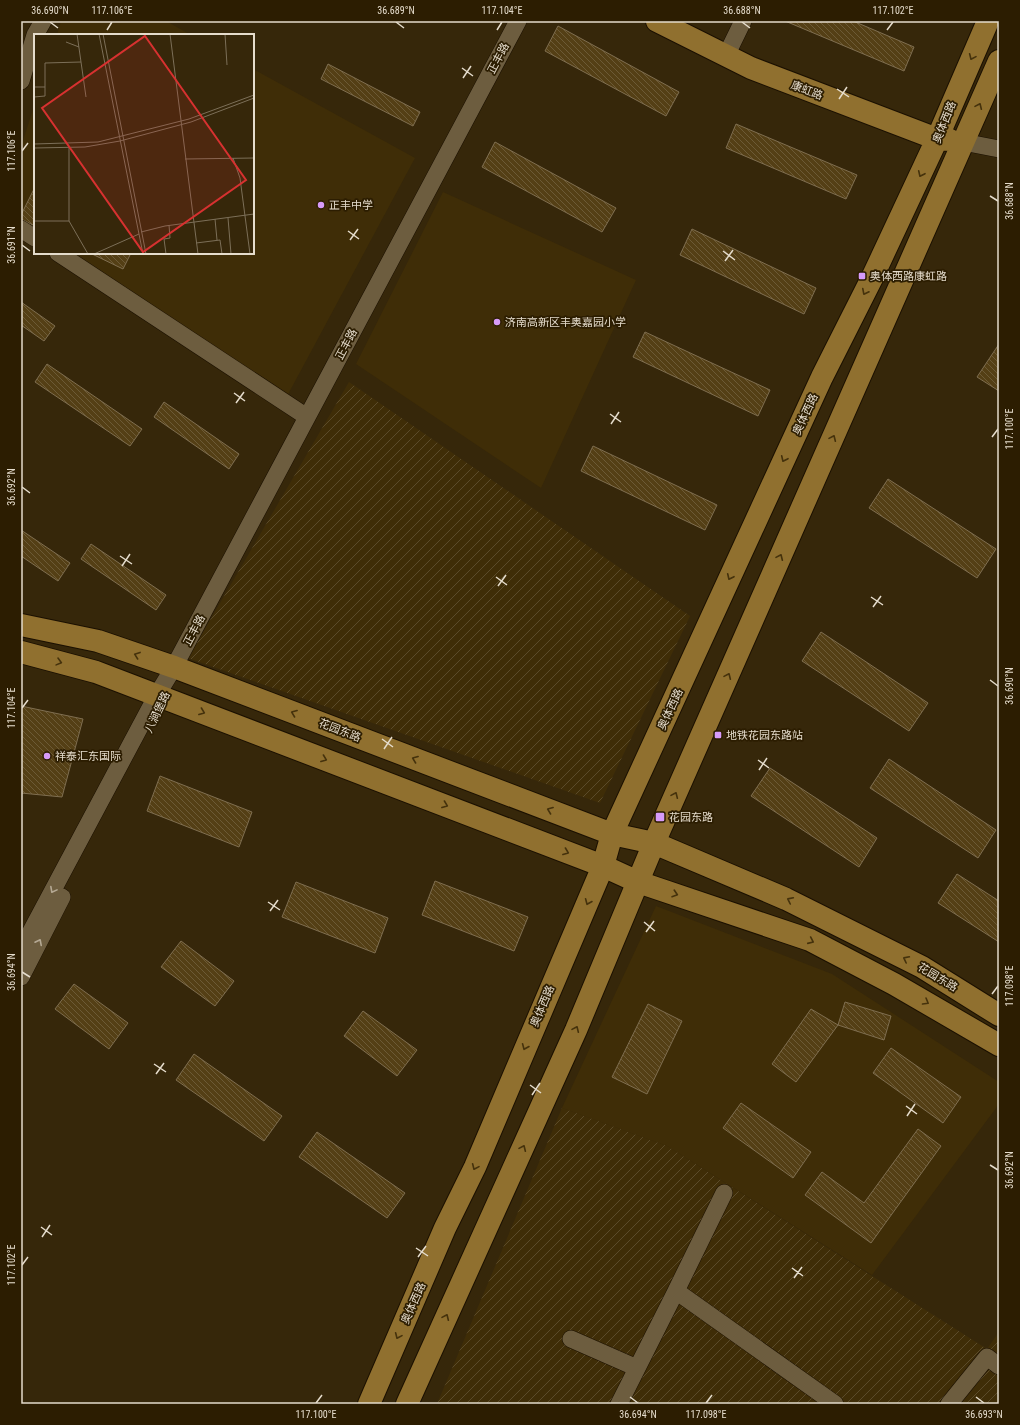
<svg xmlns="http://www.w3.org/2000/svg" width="1020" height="1425" viewBox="0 0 1020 1425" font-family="'Roboto Condensed','Noto Sans SC',sans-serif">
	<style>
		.built { fill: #3f2d07 }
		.industrial { fill: url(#industrial-furrows) }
		.building { fill: url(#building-back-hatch); stroke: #7f6e50 }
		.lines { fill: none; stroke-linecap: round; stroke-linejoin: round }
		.minor-casing { stroke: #1b1000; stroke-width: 18 }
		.major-casing { stroke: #1b1000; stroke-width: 24 }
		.minor { stroke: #6d5d3f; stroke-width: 17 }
		.major { stroke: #90702f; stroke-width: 22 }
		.oneway { stroke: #45320c }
		.oneway2 { stroke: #b5a994 }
		.ticks { fill: none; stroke: #e5dccc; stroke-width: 1.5 }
		.poi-dot { fill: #d79bf9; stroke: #2c1d01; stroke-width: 1.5 }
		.labels { text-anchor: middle; stroke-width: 3.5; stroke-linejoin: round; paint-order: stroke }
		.street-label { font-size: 11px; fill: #e5dccc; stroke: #2c1d01 }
		.poi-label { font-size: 11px; fill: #e5dccc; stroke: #2c1d01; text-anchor: start }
		.inset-road { fill: none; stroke: #7c6f58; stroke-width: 1 }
		.view { fill: #d73130; fill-opacity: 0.15; stroke: #d73130; stroke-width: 2 }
		.inset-edge { fill: none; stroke: #e5dccc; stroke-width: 2 }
		.neatline { fill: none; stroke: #e5dccc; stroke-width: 1.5 }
		.ticks-label { font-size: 10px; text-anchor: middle; fill: #e5dccc }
	</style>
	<defs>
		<pattern id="industrial-furrows" width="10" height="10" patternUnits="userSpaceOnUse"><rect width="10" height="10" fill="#3f2d07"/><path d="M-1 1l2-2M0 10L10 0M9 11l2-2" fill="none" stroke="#5b4b2a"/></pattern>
		<pattern id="building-back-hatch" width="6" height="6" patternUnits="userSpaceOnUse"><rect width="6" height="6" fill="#543f15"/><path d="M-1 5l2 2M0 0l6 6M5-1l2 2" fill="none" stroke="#6c5a36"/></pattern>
	</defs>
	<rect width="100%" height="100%" fill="#36270a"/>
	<path class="built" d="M61,21H166L191,35H57Z
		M253,69L415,158L285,400L63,253H253Z
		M35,103V234L21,225V147Z
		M443,192L636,280L541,488L356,364Z
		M656,906L832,974L999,1082V1104L872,1275L667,1146L562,1108Z"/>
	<path class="industrial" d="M349,382L690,616L600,803L188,658Z
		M562,1108L667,1146L987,1349L999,1332V1404H437Z"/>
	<path class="building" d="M785,21H853L914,47L904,71Z
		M558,26L679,92L666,116L545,51Z
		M328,64L420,112L413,126L321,79Z
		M736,124L857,175L846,199L726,148Z
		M495,142L616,208L602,232L482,167Z
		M35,187V226L21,219V215Z
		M692,229L816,288L804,314L680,255Z
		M90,253H131L123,269Z
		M21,302L55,326L44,341L21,325Z
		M645,332L770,390L758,416L633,357Z
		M999,344V391L977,377Z
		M47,364L142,429L130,446L35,382Z
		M164,402L239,454L229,469L154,417Z
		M593,446L717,505L705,530L581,471Z
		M888,479L996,549L977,578L869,508Z
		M21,530L70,563L58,581L21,556Z
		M91,544L166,595L156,610L81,559Z
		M821,632L928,703L909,731L802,661Z
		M21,706L83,719L62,797L21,793Z
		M889,759L996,830L978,858L870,788Z
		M770,768L877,838L859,867L751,796Z
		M160,776L252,812L239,847L147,811Z
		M957,874L999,901V942L938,903Z
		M435,881L528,917L514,951L422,915Z
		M296,882L388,918L375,953L282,917Z
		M181,941L234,981L215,1006L161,967Z
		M74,984L128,1023L109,1049L55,1009Z
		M845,1002L891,1016L884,1040L838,1025Z
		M648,1004L682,1021L647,1094L612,1077Z
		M811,1009L838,1025L796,1082L772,1064Z
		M363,1011L417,1050L397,1076L344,1036Z
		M891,1048L961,1097L943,1123L873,1073Z
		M194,1054L282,1116L264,1141L176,1080Z
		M741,1103L811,1152L793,1178L723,1128Z
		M918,1129L941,1146L871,1243L805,1195L822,1172L864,1203Z
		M317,1132L405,1193L387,1218L299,1157Z"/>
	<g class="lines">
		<defs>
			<path id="minor" d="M35,35L43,21
				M726,56L743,21
				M21,81L35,35
				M963,142L999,149
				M21,229L35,238
				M58,253L307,417
				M21,950L157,695L174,667L518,21
				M21,977L62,897
				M724,1193L676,1291L835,1404
				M571,1339L637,1368
				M619,1404L676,1291
				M949,1404L987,1357L999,1366"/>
			<path id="major" d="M657,21L751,68L937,139L950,140
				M21,625L98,641L174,667L612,834L654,843L786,899L922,967L999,1015
				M21,652L96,672L603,866L638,882L810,940L894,984L999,1045
				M369,1404L445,1228L475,1167L603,866L612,834L822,377L872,278L937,139L988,21
				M407,1404L576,1030L654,843L999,61"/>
		</defs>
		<use href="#minor" class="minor-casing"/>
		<use href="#major" class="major-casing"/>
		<use href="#minor" class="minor"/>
		<use href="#major" class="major"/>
	</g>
	<defs><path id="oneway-chevron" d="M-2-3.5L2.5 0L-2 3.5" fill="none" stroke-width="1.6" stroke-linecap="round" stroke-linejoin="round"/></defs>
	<g class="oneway">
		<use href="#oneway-chevron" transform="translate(972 57) rotate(114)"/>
		<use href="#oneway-chevron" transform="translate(979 106) rotate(-66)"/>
		<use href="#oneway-chevron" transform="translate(921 174) rotate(115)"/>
		<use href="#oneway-chevron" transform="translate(865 292) rotate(117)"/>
		<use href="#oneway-chevron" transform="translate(833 438) rotate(-66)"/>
		<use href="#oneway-chevron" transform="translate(784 459) rotate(115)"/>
		<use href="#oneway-chevron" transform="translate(780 557) rotate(-66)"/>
		<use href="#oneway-chevron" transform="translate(730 577) rotate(115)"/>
		<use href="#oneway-chevron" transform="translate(137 655) rotate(-160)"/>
		<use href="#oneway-chevron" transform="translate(59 662) rotate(15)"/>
		<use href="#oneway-chevron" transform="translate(728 676) rotate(-66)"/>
		<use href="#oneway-chevron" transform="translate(202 712) rotate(21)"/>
		<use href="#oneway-chevron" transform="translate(294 713) rotate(-159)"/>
		<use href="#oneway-chevron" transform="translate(324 759) rotate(21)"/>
		<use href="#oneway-chevron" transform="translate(415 759) rotate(-159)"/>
		<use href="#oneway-chevron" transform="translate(675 795) rotate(-66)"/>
		<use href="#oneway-chevron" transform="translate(445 805) rotate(21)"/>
		<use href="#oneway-chevron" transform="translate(550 810) rotate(-159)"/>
		<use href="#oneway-chevron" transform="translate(566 852) rotate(21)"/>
		<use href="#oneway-chevron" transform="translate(675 894) rotate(18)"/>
		<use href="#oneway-chevron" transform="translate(790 900) rotate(-154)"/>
		<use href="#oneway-chevron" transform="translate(588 902) rotate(113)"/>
		<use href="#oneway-chevron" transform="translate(811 941) rotate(24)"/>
		<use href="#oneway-chevron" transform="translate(906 959) rotate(-153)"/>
		<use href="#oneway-chevron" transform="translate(926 1002) rotate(30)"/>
		<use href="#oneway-chevron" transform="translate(576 1029) rotate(-66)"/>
		<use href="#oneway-chevron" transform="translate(525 1047) rotate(113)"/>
		<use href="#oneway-chevron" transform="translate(523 1148) rotate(-66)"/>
		<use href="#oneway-chevron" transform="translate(475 1167) rotate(114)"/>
		<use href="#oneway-chevron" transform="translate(446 1317) rotate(-66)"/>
		<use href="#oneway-chevron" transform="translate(398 1336) rotate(114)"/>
	</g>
	<g class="oneway2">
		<use href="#oneway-chevron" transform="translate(53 890) rotate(118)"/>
		<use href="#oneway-chevron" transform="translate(39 942) rotate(-63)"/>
	</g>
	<path class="ticks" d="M50,22L58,28M396,22L404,28M742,22L750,28M107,30L112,22M497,30L502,22M887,30L893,22M462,68L473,76M463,78L471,66M837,89L849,97M839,99L847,87M22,151L28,143M990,196L998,201M348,231L359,239M350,240L358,229M22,245L30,251M723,251L735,260M725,261L733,250M234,393L245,401M236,403L244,392M610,414L621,422M611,424L619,412M992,437L998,429M22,487L30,493M120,556L132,564M122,566L130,554M496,577L507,585M498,586L506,575M871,597L883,605M873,607L881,596M990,680L998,686M22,708L28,700M382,739L393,747M384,749L392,737M758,760L769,768M759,770L767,758M268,902L280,910M270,911L278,900M644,922L655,931M646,932L654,921M22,972L30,977M992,994L998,986M154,1064L166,1072M156,1074L164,1063M530,1085L541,1093M532,1095L540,1083M906,1106L917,1114M907,1116L915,1104M990,1165L998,1170M41,1227L52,1235M42,1237L50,1225M416,1248L428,1256M418,1257L426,1246M22,1265L28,1257M792,1268L803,1276M794,1278L802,1267M630,1397L638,1403M976,1397L984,1403M316,1403L322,1395M706,1403L712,1395"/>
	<g class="poi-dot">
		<circle cx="321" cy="205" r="4"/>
		<rect x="858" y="272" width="8" height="8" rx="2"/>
		<circle cx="497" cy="322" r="4"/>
		<rect x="714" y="731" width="8" height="8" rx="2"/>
		<circle cx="47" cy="756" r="4"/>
		<rect x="655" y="812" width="10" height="10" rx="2"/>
	</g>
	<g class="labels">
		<g class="street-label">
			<text transform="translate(498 58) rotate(-62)" y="4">正丰路</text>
			<text transform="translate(807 90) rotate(21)" y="4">康虹路</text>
			<text transform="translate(944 122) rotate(-68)" y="4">奥体西路</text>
			<text transform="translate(346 344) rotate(-62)" y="4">正丰路</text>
			<text transform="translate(805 414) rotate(-65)" y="4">奥体西路</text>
			<text transform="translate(194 630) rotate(-62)" y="4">正丰路</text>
			<text transform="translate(670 709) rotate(-65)" y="4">奥体西路</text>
			<text transform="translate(157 712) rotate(-65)" y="4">八涧堡路</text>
			<text transform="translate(340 730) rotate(21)" y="4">花园东路</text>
			<text transform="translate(938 977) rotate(31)" y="4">花园东路</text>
			<text transform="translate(542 1006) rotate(-67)" y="4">奥体西路</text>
			<text transform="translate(413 1303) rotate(-66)" y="4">奥体西路</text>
		</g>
		<g class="poi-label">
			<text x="329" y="209">正丰中学</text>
			<text x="870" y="280">奥体西路康虹路</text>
			<text x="505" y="326">济南高新区丰奥嘉园小学</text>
			<text x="726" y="739">地铁花园东路站</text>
			<text x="55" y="760">祥泰汇东国际</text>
			<text x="669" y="821">花园东路</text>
		</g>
	</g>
	<g transform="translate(34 34)">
		<rect width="220" height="220" fill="#36270a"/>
		<path class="inset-road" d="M43,0L52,63M65,0L109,220M69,0L112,220M136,0L164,220M191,0L193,31M32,8L45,13M0,60V53H11V29L47,28M0,63L11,62V53M0,110L64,108L155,85L220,61M0,114L51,113L86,107L157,88L220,64M35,114V187L54,220M199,124L206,144L216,220M151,125L220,124M194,184L197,220M181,185L183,206M0,187H35M107,198L131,192L220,180M162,209L186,206L188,220M60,220L105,200M132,220L130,205L136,204L135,191"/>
		<path class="view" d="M111,2L212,146L109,218L8,74Z"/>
		<rect width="220" height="220" class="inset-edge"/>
	</g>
	<rect width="1020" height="1425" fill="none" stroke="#2c1d01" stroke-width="44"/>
	<rect x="22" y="22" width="976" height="1381" class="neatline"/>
	<g class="ticks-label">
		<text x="50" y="14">36.690°N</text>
		<text x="112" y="14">117.106°E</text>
		<text x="396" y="14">36.689°N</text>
		<text x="502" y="14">117.104°E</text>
		<text x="742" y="14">36.688°N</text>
		<text x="893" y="14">117.102°E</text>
		<text transform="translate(11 151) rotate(-90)" y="4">117.106°E</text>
		<text transform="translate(1009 201) rotate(-90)" y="4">36.688°N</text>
		<text transform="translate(11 245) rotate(-90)" y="4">36.691°N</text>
		<text transform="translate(1009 429) rotate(-90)" y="4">117.100°E</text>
		<text transform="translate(11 487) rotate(-90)" y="4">36.692°N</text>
		<text transform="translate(1009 686) rotate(-90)" y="4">36.690°N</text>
		<text transform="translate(11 708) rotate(-90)" y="4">117.104°E</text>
		<text transform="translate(11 972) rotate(-90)" y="4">36.694°N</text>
		<text transform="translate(1009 986) rotate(-90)" y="4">117.098°E</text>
		<text transform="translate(1009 1170) rotate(-90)" y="4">36.692°N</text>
		<text transform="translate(11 1265) rotate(-90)" y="4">117.102°E</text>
		<text x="316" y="1418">117.100°E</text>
		<text x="638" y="1418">36.694°N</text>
		<text x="706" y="1418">117.098°E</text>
		<text x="984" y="1418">36.693°N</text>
	</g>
</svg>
